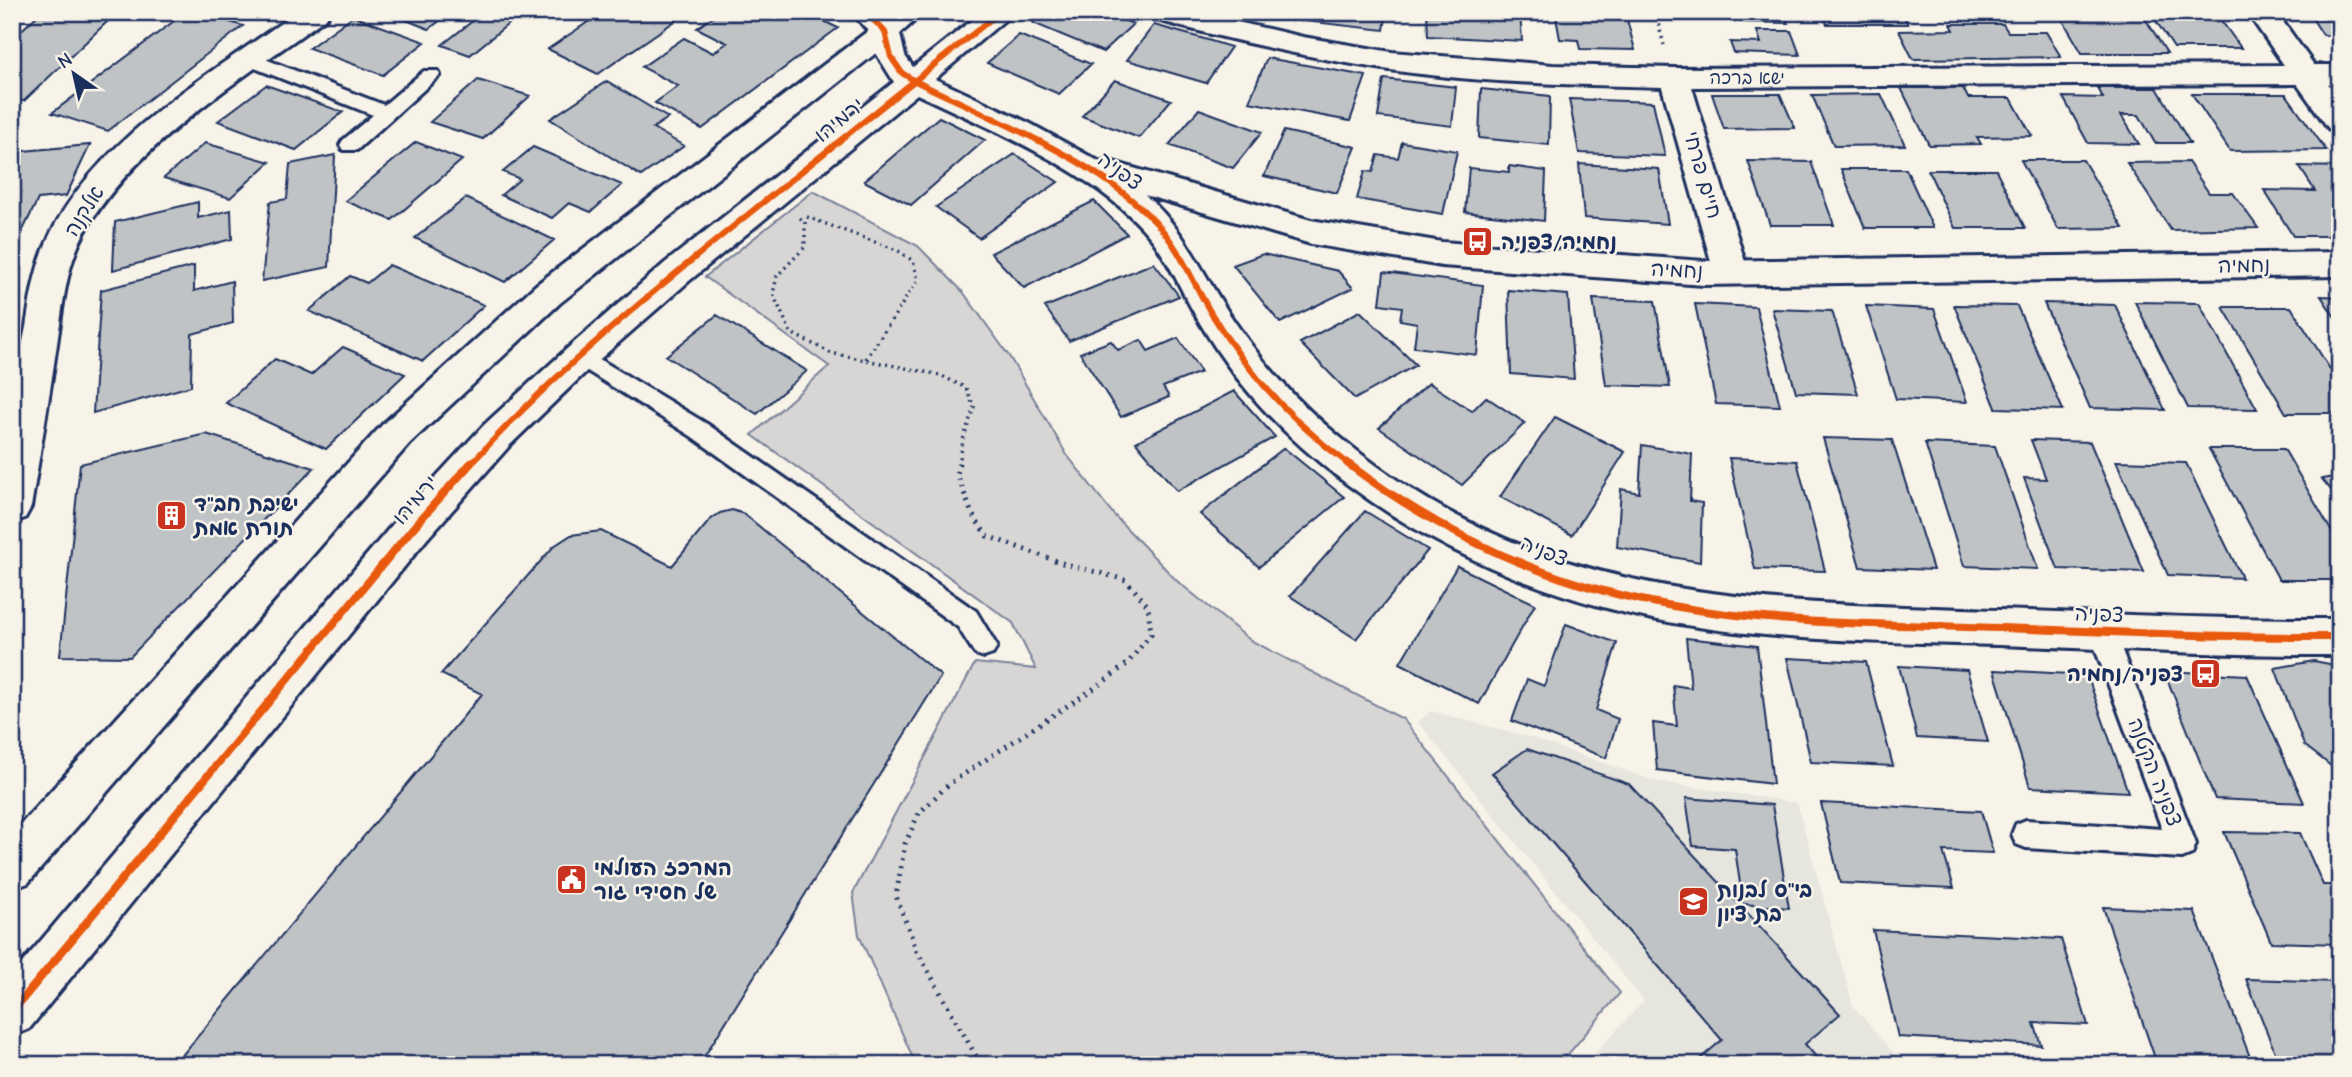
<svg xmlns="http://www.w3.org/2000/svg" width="2352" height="1077" viewBox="0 0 2352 1077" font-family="'Comic Neue','Playpen Sans Hebrew',sans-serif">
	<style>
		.built { fill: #e6e5de }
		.green { fill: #d7d6d4; stroke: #798299; stroke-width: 2 }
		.building { fill: #c0c3c5; stroke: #1b2f5e; stroke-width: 2 }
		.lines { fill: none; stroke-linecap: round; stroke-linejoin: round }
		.service-casing { stroke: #1b2f5e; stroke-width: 6 }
		.minor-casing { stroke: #1b2f5e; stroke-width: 6 }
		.tertiary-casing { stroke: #1b2f5e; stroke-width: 6 }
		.path-far1 { stroke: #1b2f5e; stroke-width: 3.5; stroke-dasharray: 2 4.5; stroke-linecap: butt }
		.path { stroke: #1b2f5e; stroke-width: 5; stroke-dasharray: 2 6; stroke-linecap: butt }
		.service { fill: #f7f3e8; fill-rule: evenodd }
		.minor { fill: #f7f3e8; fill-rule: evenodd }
		.tertiary { fill: #f7f3e8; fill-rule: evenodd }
		.cycleway-far1-casing { stroke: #f7f3e8; stroke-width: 10 }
		.cycleway-casing { stroke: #f7f3e8; stroke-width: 12 }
		.cycleway-far1 { stroke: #e8590c; stroke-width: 6 }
		.cycleway { stroke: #e8590c; stroke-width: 8 }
		.labels { text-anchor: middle; stroke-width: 5; stroke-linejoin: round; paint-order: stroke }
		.far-street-label { font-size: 18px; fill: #1b2f5e; stroke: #f7f3e8 }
		.street-label { font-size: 21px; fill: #1b2f5e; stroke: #f7f3e8 }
		.poi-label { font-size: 21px; font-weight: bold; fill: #1b2f5e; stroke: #f7f3e8; text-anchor: start }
	</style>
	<rect width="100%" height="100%" fill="#f7f3e8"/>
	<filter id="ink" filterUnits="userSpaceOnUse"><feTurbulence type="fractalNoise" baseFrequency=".0143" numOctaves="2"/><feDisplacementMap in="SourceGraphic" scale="14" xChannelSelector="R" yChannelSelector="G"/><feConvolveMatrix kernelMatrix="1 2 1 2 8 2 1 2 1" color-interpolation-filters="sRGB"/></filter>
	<g filter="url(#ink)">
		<path class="built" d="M1431,711L1526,736L1655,781L1797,803L1853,1006L1904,1065H1584L1644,1001L1418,722Z"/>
		<path class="green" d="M813,191L918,246L963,292L1009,356L1067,455L1114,515L1177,581L1250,640L1403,719L1620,993L1559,1065H916L859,935L853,893L975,663L1036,669L1013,623L752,435L829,366L705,277Z"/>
		<path class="building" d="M41,12L110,19L24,101L12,100V39Z
			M186,12H197L243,26L108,131L52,113Z
			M386,12H451L429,29Z
			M484,12H545L538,18L523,12L470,55L442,45Z
			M603,12L619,20L631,12H688L598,74L548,49Z
			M719,12H805L838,28L702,129L655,103L678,86L642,67L684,38L713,53L727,43L697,28Z
			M1045,12H1104L1133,24L1103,52L1033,23Z
			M1279,12H1387L1384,30L1277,18Z
			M1427,12H1520L1522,41L1428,36Z
			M1555,12H1625L1635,50L1580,49L1578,40L1560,39Z
			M1737,12H1784L1788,23L1740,22Z
			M1821,12H1902L1908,24H1827Z
			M2058,12H2141L2167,53H2082Z
			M2150,12H2215L2241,48H2174Z
			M2308,12H2340V36L2323,35Z
			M353,16L425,42L383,75L309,48Z
			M1951,24H2003L2008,32H2046L2061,57L1913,59L1899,31L1954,30Z
			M1154,25L1201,38L1231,47L1206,83L1127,60Z
			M1757,31H1791L1800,55L1734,53L1730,42L1761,43Z
			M1019,35L1091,64L1059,94L987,63Z
			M1267,58L1366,76L1350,121L1249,102Z
			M1384,79L1456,87L1452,126L1378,117Z
			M478,80L530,96L483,139L430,122Z
			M1115,80L1171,100L1139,138L1082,116Z
			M607,81L668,118L653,128L684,146L641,176L550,119Z
			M266,85L343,112L296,150L218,121Z
			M1901,88H1963L1968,98H2011L2032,136L1977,137L1981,144L1929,145Z
			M2098,88H2157L2190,143H2155L2139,115H2121L2139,144L2088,143L2063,97L2103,98Z
			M1481,89L1550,96L1549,145L1479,138Z
			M1712,94H1780L1795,128L1724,129Z
			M1881,94L1905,145L1834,146L1812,95Z
			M2192,94H2286L2326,150L2230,151Z
			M1569,99L1653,102L1665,156L1579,153Z
			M1199,109L1262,132L1233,168L1169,145Z
			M939,117L985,140L911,205L864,181Z
			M1284,131L1356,147L1337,193L1264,176Z
			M416,142L462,160L392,220L345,201Z
			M1402,142L1457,151L1443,214L1357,199L1365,171L1373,172L1378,155L1398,158Z
			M205,143L270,162L230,198L164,178Z
			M90,145L66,196L38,199L12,253V152Z
			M533,147L622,185L591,212L569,203L552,218L501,195L520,179L503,172Z
			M1015,154L1058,182L979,238L936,207Z
			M335,155L329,267L262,281L270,202L287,199L290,164Z
			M2021,160H2083L2123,228L2058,229Z
			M1748,161L1811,162L1834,225H1770Z
			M2188,162L2209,193H2233L2258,228L2171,230L2127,163Z
			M1579,164L1659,169L1668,224L1584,218Z
			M1509,166L1546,171L1544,221L1465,212L1469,168L1509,172Z
			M2299,166L2340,167V236H2293L2264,190L2315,191Z
			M1841,169H1906L1933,228H1865Z
			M1928,170H1996L2025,228H1955Z
			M466,198L554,240L505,282L415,238Z
			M1094,201L1127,234L1024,288L991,253Z
			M198,202V218L231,210L232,239L113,270L115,222Z
			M1263,254L1338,271L1353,288L1280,323L1233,265Z
			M1154,263L1179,296L1069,341L1045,307Z
			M389,265L484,305L423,361L309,311L350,276L367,283Z
			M194,266V291L232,281L233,323L192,334L191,386L93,413L101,290Z
			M1384,272L1483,285L1477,355L1414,347L1417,323L1400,320L1402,307L1380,304Z
			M1508,290L1568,295L1574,379L1511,374Z
			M2321,296L2340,297V325Z
			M1593,299L1655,301L1670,387L1606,385Z
			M2135,302L2199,303L2257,409L2188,408Z
			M2044,303L2115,305L2165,410L2090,408Z
			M1695,304L1756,307L1780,406L1716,404Z
			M1954,305L2017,306L2063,410L1996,408Z
			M1866,306L1934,309L1967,402L1896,399Z
			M2223,307H2291L2340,385V413H2286Z
			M1772,309L1832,311L1858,394L1796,392Z
			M1360,311L1416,365L1355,399L1300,343Z
			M717,315L807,371L757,414L666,356Z
			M1178,338L1201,372L1163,387L1169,397L1121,417L1080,353L1111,341L1118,350L1141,340L1148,351Z
			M343,347L405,374L326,449L226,403L275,359L311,375Z
			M1429,383L1472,411L1486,397L1525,423L1462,485L1379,428Z
			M1234,391L1275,437L1177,491L1136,442Z
			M1555,417L1625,452L1572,535L1500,497Z
			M206,434L314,468L130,657L60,656L80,464Z
			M1823,438L1892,440L1933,570L1860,567Z
			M2031,440L2090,442L2144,572L2058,569L2024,478L2046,479Z
			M1925,443L1995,446L2038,569L1964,566Z
			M1642,445L1692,454L1690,501L1702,503L1700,562L1617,547L1621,489L1639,493Z
			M1284,448L1344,497L1259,567L1200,514Z
			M2209,449H2284L2340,546V580H2279Z
			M1729,458L1797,461L1825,571L1755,569Z
			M2116,461L2186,463L2242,578L2168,575Z
			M2340,476V501L2322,479Z
			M732,510L744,514L941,676L699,1065H174L482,694L441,674L554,546L571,535L601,531L672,566L710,520L720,513Z
			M1365,511L1428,550L1356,639L1290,596Z
			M1457,566L1535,604L1479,704L1400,663Z
			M1566,624L1617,643L1596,710L1618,719L1606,758L1512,721L1527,679L1544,686Z
			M1686,638L1757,646L1773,784L1657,770L1653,723L1677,726L1673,685L1691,688Z
			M1787,658L1866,662L1893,766L1811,762Z
			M2314,661L2340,666V773L2304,745L2275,668Z
			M1899,666L1967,670L1988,742L1917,738Z
			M1994,670L2087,675L2128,792L2030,787Z
			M2164,671L2247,675L2304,803L2215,799Z
			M1527,749L1629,784L1840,1014L1805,1044L1823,1065H1693L1722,1040L1492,773Z
			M1686,798L1772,805L1789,908L1743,904L1735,849L1693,846Z
			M1821,803L1981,811L1993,853L1943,851L1954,888L1840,883Z
			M2224,832L2300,833L2323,885H2340V944L2271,942Z
			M2103,907L2194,911L2253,1065L2157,1064Z
			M1873,930L2061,939L2088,1025L2034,1023L2041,1045L1898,1037Z
			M2246,979L2340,982V1065H2280Z"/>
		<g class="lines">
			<defs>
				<path id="service" d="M252,54L384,105L424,71H438L440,75L357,150H343L340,145L343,140L373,115L245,64L243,60L245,56Z
					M581,348L707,424L976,611L997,646L993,654L984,657L975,654L958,627L691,436L573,362L570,356L573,350Z
					M2102,621L2111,624L2115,632L2196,844L2192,854L2182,858L2026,848L2016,844L2012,834L2016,824L2026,820L2162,829L2089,632L2093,624Z"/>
				<path id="minor" d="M297,12H330L326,18C245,77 120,152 78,246C65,276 62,312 57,344C49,399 40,453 31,507L25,518L12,523C12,483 8,440 13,400C15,376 21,351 26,327C30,301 34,274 44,249C85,145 210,74 297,12Z
					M1146,12H1194L1303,37L1392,52L1553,65L1674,68L2284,65L2247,12H2276L2314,65H2340V83L2328,84L2340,100V132L2329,129L2297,84L1692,87L1748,272L1743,281L1731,284L1719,281L1714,272L1662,87C1571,85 1480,83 1390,70C1309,58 1229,40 1150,18Z"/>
				<path id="tertiary" d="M852,12H882L886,16L892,12H924L900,34L905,56L913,67L982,12H1014L935,79L1029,123L1100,162L1106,160L1311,220L1442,242L1704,261L2340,252V276L1704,285L1442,266L1311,244L1145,195C1183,228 1197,263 1223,304C1252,350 1288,393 1329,428C1533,604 1747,602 2000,610C2114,614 2226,620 2340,619V655C2226,656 2112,649 1998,645C1898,642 1797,642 1698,627C1554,606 1412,545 1303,448C1262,412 1227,369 1200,323C1183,295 1171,264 1151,238C1096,171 994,131 917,94L689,281L593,365L510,445L426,540L29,1029L12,1036V975L398,518L484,425L569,347L665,263L894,82L876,53L560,303L409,444L28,883L12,889V834L383,424L536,285L868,31Z"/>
			</defs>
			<use href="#service" class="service-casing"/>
			<use href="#minor" class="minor-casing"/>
			<use href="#tertiary" class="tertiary-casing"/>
			<path class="path-far1" d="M1655,12L1664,45
				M807,217L897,250L913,261L918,280L864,362
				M800,218L805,222V247L777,276L773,294L791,333L831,353L940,375L966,388L974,407L963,440L959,465"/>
			<path class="path" d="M959,463L957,474L972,514L987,536L1062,563L1126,580L1148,606L1151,634L1127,664L1102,683L949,784L919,813L905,844L896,896L917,951L981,1065"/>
			<use href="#service" class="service"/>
			<use href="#minor" class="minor"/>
			<use href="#tertiary" class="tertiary"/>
			<defs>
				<path id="cycleway-far1" d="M866,12L885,32L891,57L902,73C923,87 946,95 968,106C1034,138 1106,169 1156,223C1181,249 1193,283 1211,313C1247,372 1294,424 1350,465
					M470,465C554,372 653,291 751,212C834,146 917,79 1000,12"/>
				<path id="cycleway" d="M1347,463C1412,512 1484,552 1561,578C1702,626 1854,623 2001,628C2114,632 2227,638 2340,637
					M12,1012L412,529L471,463"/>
			</defs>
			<use href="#cycleway-far1" class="cycleway-far1-casing"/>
			<use href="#cycleway" class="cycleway-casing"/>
			<use href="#cycleway-far1" class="cycleway-far1"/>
			<use href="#cycleway" class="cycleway"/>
		</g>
	</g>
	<defs>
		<symbol id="bus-square" viewBox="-11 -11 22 22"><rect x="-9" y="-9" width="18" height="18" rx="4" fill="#c8321e" stroke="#f7f3e8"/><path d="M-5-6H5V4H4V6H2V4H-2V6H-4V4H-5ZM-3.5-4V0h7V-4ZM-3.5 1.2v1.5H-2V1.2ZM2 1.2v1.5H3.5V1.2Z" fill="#fff"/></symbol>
		<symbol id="building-square" viewBox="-11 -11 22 22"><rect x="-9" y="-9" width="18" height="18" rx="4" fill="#c8321e" stroke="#f7f3e8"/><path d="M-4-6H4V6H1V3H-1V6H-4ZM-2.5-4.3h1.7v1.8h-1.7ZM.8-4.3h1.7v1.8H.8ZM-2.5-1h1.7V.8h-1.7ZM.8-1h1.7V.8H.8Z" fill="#fff"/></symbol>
		<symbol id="civic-square" viewBox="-11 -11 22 22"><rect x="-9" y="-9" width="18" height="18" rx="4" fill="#c8321e" stroke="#f7f3e8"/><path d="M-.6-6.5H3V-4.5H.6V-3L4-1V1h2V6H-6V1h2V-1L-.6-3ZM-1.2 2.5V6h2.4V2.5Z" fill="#fff"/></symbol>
		<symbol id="school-square" viewBox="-11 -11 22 22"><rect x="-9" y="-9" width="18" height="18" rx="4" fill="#c8321e" stroke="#f7f3e8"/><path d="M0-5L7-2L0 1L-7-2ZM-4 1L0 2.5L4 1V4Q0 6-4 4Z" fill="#fff"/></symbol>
	</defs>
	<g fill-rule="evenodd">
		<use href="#bus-square" x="1460" y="224" width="35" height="35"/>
		<use href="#building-square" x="154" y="498" width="35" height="35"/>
		<use href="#bus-square" x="2188" y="656" width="35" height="35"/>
		<use href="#civic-square" x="554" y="862" width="35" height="35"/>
		<use href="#school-square" x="1676" y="884" width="35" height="35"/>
	</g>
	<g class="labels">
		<g class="far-street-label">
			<text x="1747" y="84">ישא ברכה</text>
		</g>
		<g class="street-label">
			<text transform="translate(839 120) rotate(-39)" y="7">ירמיהו</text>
			<text transform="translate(1120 171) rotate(36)" y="7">צפניה</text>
			<text transform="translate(1703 175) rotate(74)" y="7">חיים פרחי</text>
			<text transform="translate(84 211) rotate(-58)" y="7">אלקנה</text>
			<text transform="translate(2244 265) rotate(-1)" y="7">נחמיה</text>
			<text transform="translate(1677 270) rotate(3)" y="7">נחמיה</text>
			<text transform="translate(415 500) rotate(-49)" y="7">ירמיהו</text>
			<text transform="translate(1544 551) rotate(22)" y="7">צפניה</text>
			<text transform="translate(2099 614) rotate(2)" y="7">צפניה</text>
			<text transform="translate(2155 772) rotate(69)" y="7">צפניה הקטנה</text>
		</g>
		<g class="poi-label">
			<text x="1501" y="249">נחמיה/צפניה</text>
			<text x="194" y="511">ישיבת חב"ד<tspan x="194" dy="24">תורת אמת</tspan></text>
			<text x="2183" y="681" text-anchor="end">צפניה/נחמיה</text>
			<text x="594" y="875">המרכז העולמי<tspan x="594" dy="24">של חסידי גור</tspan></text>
			<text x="1717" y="897">בי"ס לבנות<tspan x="1717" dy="24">בת ציון</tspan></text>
		</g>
	</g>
	<rect width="2352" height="1077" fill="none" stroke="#f7f3e8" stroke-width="42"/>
	<rect x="21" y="21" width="2310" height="1035" fill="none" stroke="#1b2f5e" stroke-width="2.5" filter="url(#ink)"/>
	<g transform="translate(74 74) rotate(326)" stroke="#f7f3e8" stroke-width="5" paint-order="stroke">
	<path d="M0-5L12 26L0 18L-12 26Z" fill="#1b2f5e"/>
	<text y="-10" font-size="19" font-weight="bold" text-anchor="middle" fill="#1b2f5e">N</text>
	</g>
</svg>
